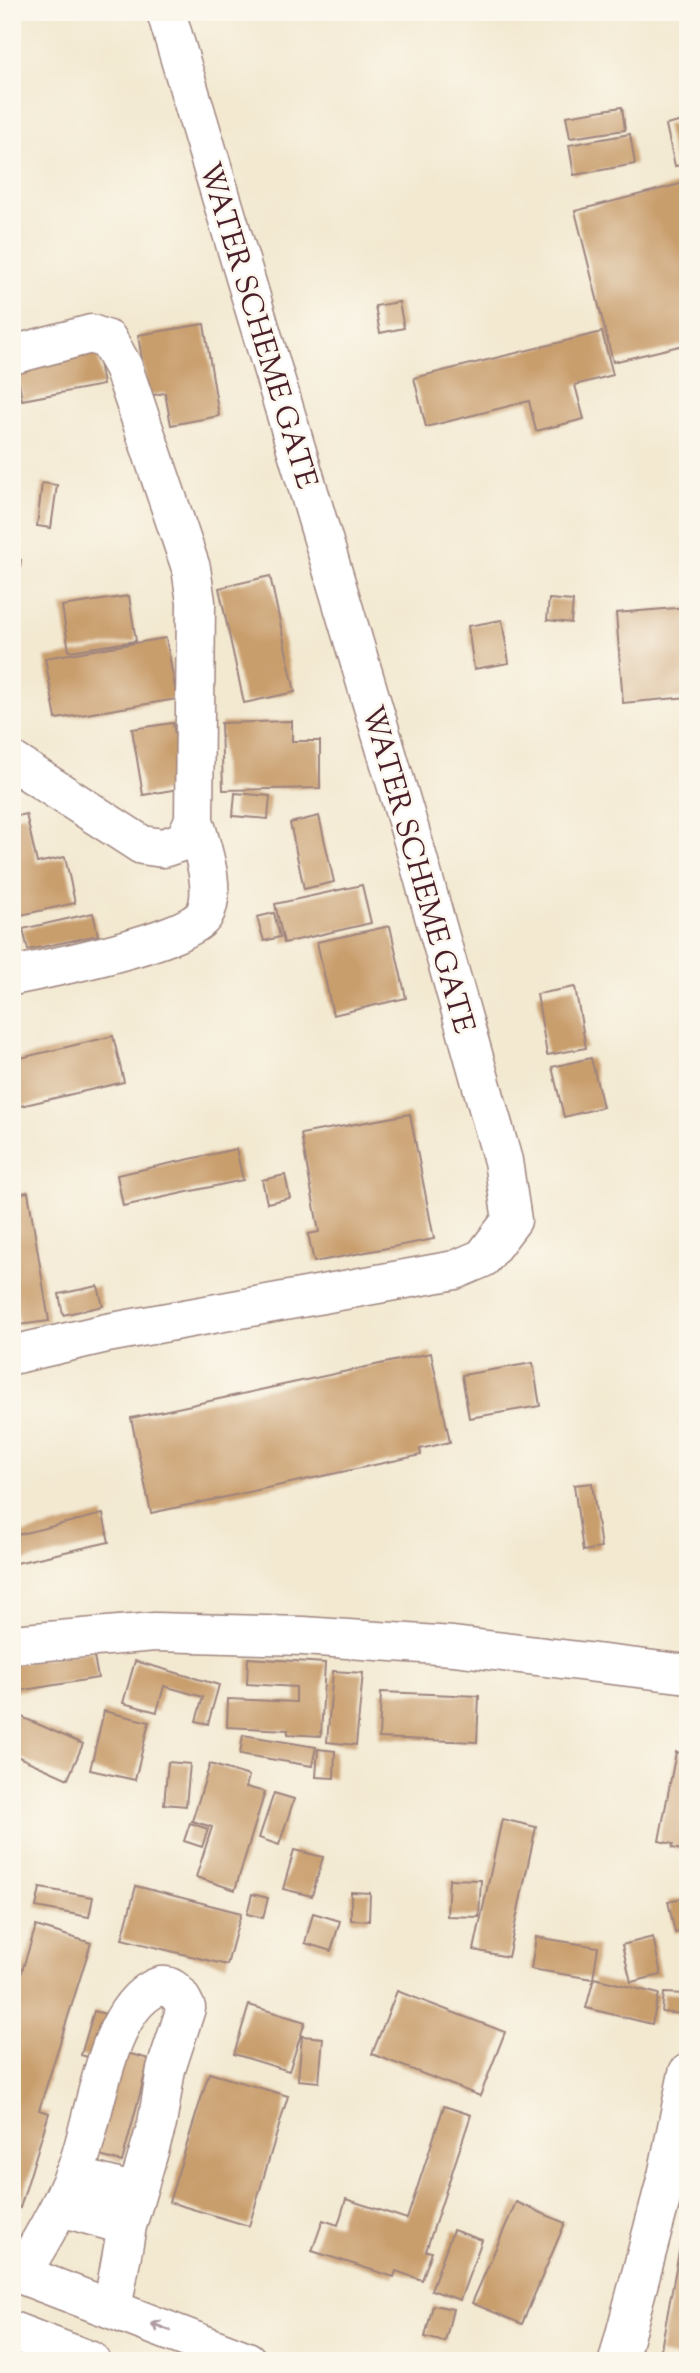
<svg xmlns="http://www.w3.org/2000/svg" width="700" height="2373" viewBox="0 0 700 2373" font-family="'Sorts Mill Goudy',serif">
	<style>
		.building { fill: #c99e6d }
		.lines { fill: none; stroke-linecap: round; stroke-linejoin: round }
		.minor-casing { stroke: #9e847e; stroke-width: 41 }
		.major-casing { stroke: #9e847e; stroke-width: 41 }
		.minor { stroke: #fff; stroke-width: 38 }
		.major { stroke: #fff; stroke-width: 38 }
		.oneway { stroke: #ae9aa0 }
		.labels { text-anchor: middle; stroke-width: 5; stroke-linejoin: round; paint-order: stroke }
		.street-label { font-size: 30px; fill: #4a1f2b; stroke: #fbf7ec }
	</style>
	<rect width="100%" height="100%" fill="#fbf7ec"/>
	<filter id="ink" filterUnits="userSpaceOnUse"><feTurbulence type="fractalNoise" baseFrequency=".0143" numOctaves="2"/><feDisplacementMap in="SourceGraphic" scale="14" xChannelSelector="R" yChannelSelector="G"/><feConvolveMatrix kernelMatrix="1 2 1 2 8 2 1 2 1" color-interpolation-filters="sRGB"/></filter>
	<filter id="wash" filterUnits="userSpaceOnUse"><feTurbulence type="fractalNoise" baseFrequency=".00686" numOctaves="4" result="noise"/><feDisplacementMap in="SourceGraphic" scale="28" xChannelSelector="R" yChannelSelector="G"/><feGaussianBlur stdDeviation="1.57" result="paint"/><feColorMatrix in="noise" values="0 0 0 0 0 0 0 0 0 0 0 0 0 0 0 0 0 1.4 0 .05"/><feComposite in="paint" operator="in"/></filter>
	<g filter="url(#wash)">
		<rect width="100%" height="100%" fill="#f3e9d1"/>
		<g id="blocks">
			<path class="building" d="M622,107L625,130L570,138L566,116Z
				M688,120V164L675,166L666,125Z
				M630,134L635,164L574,175L569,145Z
				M688,182V344L613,362L575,211Z
				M399,302L404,328L380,333L375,306Z
				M204,324L219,416L171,425L165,393L148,396L138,335Z
				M602,332L613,375L575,385L584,419L536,431L529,401L426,427L414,378Z
				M94,333L103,385L22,400L13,348Z
				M42,483L57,485L51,528L37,526Z
				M12,559L21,560L16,603H12Z
				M270,576L295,692L244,703L219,588Z
				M129,596L136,641L69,651L62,606Z
				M549,599L573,601L571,623L547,620Z
				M688,607V697L623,703L616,613Z
				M502,620L509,663L474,669L468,626Z
				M166,638L177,699L56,719L45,658Z
				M292,721V741H320V788L223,790L221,723Z
				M173,723L184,788L143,795L132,729Z
				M235,793L270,796L268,819L233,816Z
				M26,814L37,863L65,857L75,903L12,917V817Z
				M319,816L334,882L304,889L290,823Z
				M362,885L371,923L284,943L275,904Z
				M93,913L98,935L28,950L23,929Z
				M274,913L280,937L264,941L257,917Z
				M390,926L406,998L333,1015L317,942Z
				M575,987L586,1048L547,1055L537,994Z
				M113,1036L124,1082L12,1108V1060Z
				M591,1058L603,1107L564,1117L552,1067Z
				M410,1114L434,1239L314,1262L308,1234L319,1232L301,1134Z
				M236,1149L243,1180L123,1206L117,1175Z
				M285,1175L290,1198L267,1203L262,1180Z
				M28,1192L49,1321L19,1325L12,1285V1195Z
				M98,1286L103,1306L63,1315L59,1294Z
				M431,1353L450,1442L420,1449L421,1455L151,1513L131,1418Z
				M533,1363L540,1406L469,1418L462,1375Z
				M592,1483L601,1548L583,1551L574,1485Z
				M103,1514L109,1542L12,1564V1536Z
				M93,1651L98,1678L12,1692V1664Z
				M248,1658L325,1663L321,1736L288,1734V1730L227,1727L228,1699L296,1702V1687L247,1684Z
				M135,1661L219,1685L208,1724L196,1721L203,1697L164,1686L157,1712L123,1703Z
				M333,1671L363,1673L356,1745L327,1742Z
				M381,1692L479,1696L477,1742L379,1738Z
				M104,1711L149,1722L135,1780L90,1770Z
				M15,1714L83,1744L68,1779L12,1754V1720Z
				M243,1735L316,1747L312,1766L240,1754Z
				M318,1749L335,1751L334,1778L316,1777Z
				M676,1752L688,1754V1820L682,1850L672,1848L673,1844L659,1841Z
				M168,1762L190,1764L186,1806L164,1804Z
				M210,1764L249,1776L246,1787L265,1792L235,1890L196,1877L212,1827L192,1821Z
				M274,1793L294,1799L279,1845L259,1838Z
				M502,1819L536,1827L508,1957L474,1950Z
				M190,1823L208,1829L202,1847L184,1841Z
				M294,1850L323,1857L312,1896L283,1889Z
				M449,1879L481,1880L479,1917L447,1916Z
				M136,1886L241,1913L227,1965L122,1939Z
				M40,1888L93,1897L89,1917L36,1907Z
				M351,1892L370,1893L369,1921L351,1920Z
				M252,1894L268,1898L263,1918L247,1914Z
				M683,1898L688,1930L675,1933L668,1901Z
				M313,1913L340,1921L331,1951L305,1943Z
				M36,1926L91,1943L39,2110L49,2113L20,2208L12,2205V2145L16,2133L12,2132V2003Z
				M536,1937L598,1947L593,1979L531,1969Z
				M653,1937L661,1975L631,1982L622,1945Z
				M594,1978L659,1994L652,2024L586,2008Z
				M397,1991L505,2032L480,2096L372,2054Z
				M664,1993L685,1994L683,2014L662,2012Z
				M249,2005L305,2022L289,2071L234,2054Z
				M94,2011L117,2017L104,2062L81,2055Z
				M302,2036L323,2038L319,2082L298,2080Z
				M112,2049L149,2059L122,2162L85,2152Z
				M209,2073L288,2096L249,2226L169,2202Z
				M444,2106L471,2115L426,2251L432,2252L422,2280L396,2271L394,2277L312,2251L323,2220L338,2225L346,2199L407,2219Z
				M516,2202L565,2223L522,2324L472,2303Z
				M685,2220L688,2221V2360L660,2354Z
				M453,2230L482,2240L460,2300L431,2290Z
				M433,2305L453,2309L445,2342L425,2337Z"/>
		</g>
	</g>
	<g filter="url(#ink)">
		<use href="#blocks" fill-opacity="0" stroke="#9e847e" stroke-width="2"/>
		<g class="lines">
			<defs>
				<path id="minor" d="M12,355L91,334L108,340L123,367L191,568L196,602L194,820L184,841L163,848L142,845L12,761
					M12,976C47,969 188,941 204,915C218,891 201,845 194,820
					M12,1355L107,1333L455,1270L483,1258L512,1220L503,1161L413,841L166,12
					M12,1644L155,1632L303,1636L453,1646L688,1674
					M73,2176L136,2193
					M61,2207L127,2226
					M21,2274C42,2240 61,2207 76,2170C95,2122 104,2012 155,1988C171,1980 180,1995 186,2008L166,2069L157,2124L127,2226L112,2309
					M618,2361L667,2176L688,2073"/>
				<path id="major" d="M12,2271L247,2361
					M12,2331L91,2361"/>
			</defs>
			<use href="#minor" class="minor-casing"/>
			<use href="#major" class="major-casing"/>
			<use href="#minor" class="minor"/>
			<use href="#major" class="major"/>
		</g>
		<defs><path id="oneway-shaft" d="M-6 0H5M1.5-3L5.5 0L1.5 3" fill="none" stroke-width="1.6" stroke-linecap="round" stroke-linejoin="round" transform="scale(1.75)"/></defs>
		<use class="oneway" href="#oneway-shaft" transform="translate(161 2327) rotate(-159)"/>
	</g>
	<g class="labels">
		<g class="street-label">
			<text transform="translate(259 325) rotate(73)" y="10">WATER SCHEME GATE</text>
			<text transform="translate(419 869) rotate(74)" y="10">WATER SCHEME GATE</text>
		</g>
	</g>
	<rect width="700" height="2373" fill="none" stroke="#fbf7ec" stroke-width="42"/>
</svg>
